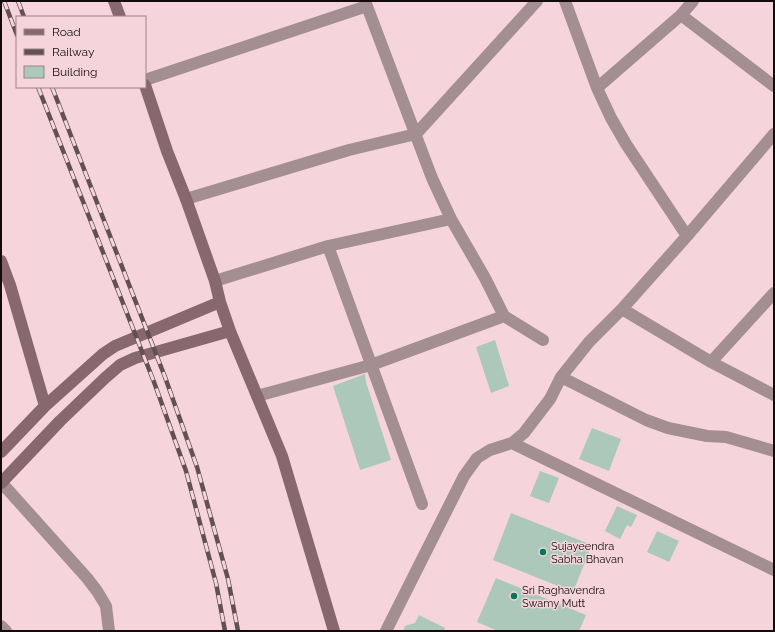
<svg xmlns="http://www.w3.org/2000/svg" width="775" height="632" viewBox="0 0 775 632" font-family="Raleway,sans-serif">
	<style>
		.building { fill: #abc8ba }
		.lines { fill: none; stroke-linecap: round; stroke-linejoin: round }
		.street { stroke: #a38e92; stroke-width: 12 }
		.secondary { stroke: #86686e; stroke-width: 12 }
		.rail-casing { stroke: #615054; stroke-width: 4.5 }
		.rail { stroke: #f5d5db; stroke-width: 3; stroke-dasharray: 9; stroke-linecap: butt }
		.poi-dot { fill: #027956; stroke: #f5d5db; stroke-width: 1.5 }
		.labels { text-anchor: middle; stroke-width: 3; stroke-linejoin: round; paint-order: stroke }
		.poi-label { font-size: 11px; fill: #140a0d; stroke: #f5d5db; text-anchor: start }
	</style>
	<rect width="100%" height="100%" fill="#f5d5db"/>
	<path class="building" d="M495,340L509,386L491,393L476,347Z
		M365,374L366,382L391,460L360,470L333,386Z
		M592,428L621,439L609,471L579,459Z
		M540,471L559,478L549,503L530,496Z
		M617,506L637,515L631,527L627,525L620,539L605,531Z
		M511,513L592,545L573,592L493,560Z
		M657,531L679,541L669,562L647,552Z
		M496,578L586,615L579,631H498L477,622Z
		M419,615L445,628L444,631H403L405,626L415,623Z"/>
	<g class="lines">
		<path class="street" d="M365,1L432,178L451,219L485,278L504,316L543,340
			M565,1L597,88L611,118L626,144L687,236
			M681,15L774,86
			M145,80L367,6
			M597,88L681,15L693,1
			M186,199L349,150L416,134L537,1
			M328,246L422,504
			M215,281L328,246L451,219
			M622,309L711,362L774,395
			M711,362L774,293
			M561,377L646,420L668,428L707,436L726,437L774,451
			M257,396L371,365L504,316
			M512,443L774,570
			M1,482L87,578L97,591L106,606L109,631
			M1,626L6,631
			M386,631L464,476L477,458L490,450L512,443L524,433L550,399L561,377L589,342L622,309L687,236L774,134"/>
		<path class="secondary" d="M114,1L120,17
			M145,85L167,151L186,199L215,281L220,302L230,331L282,456L334,631
			M1,261L10,285L45,406
			M1,452L45,406L103,354L115,346L220,302
			M1,483L60,421L105,378L120,365L135,358L230,331"/>
		<defs>
			<path id="rail" d="M4,1L17,35
				M18,1L24,17
				M38,87L154,382L186,471L216,583L225,631
				M52,87L165,377L197,467L228,579L238,631"/>
		</defs>
		<use href="#rail" class="rail-casing"/>
		<use href="#rail" class="rail"/>
	</g>
	<g class="poi-dot">
		<circle cx="543" cy="552" r="4"/>
		<circle cx="514" cy="596" r="4"/>
	</g>
	<g class="labels">
		<g class="poi-label">
			<text x="551" y="550">Sujayeendra<tspan x="551" dy="13">Sabha Bhavan</tspan></text>
			<text x="522" y="594">Sri Raghavendra<tspan x="522" dy="13">Swamy Mutt</tspan></text>
		</g>
	</g>
	<rect width="775" height="632" fill="none" stroke="#140a0d" stroke-width="4"/>
	<rect x="16" y="16" width="130" height="72" fill="#f5d5db" stroke="#9b8489"/>
	<rect x="24" y="29" width="20" height="6" fill="#86686e" stroke="#9b8489"/>
	<text x="52" y="36" font-size="12" fill="#140a0d">Road</text>
	<rect x="24" y="49" width="20" height="6" fill="#615054" stroke="#9b8489"/>
	<text x="52" y="56" font-size="12" fill="#140a0d">Railway</text>
	<rect x="24" y="66" width="20" height="12" fill="#abc8ba" stroke="#9b8489"/>
	<text x="52" y="76" font-size="12" fill="#140a0d">Building</text>
</svg>
